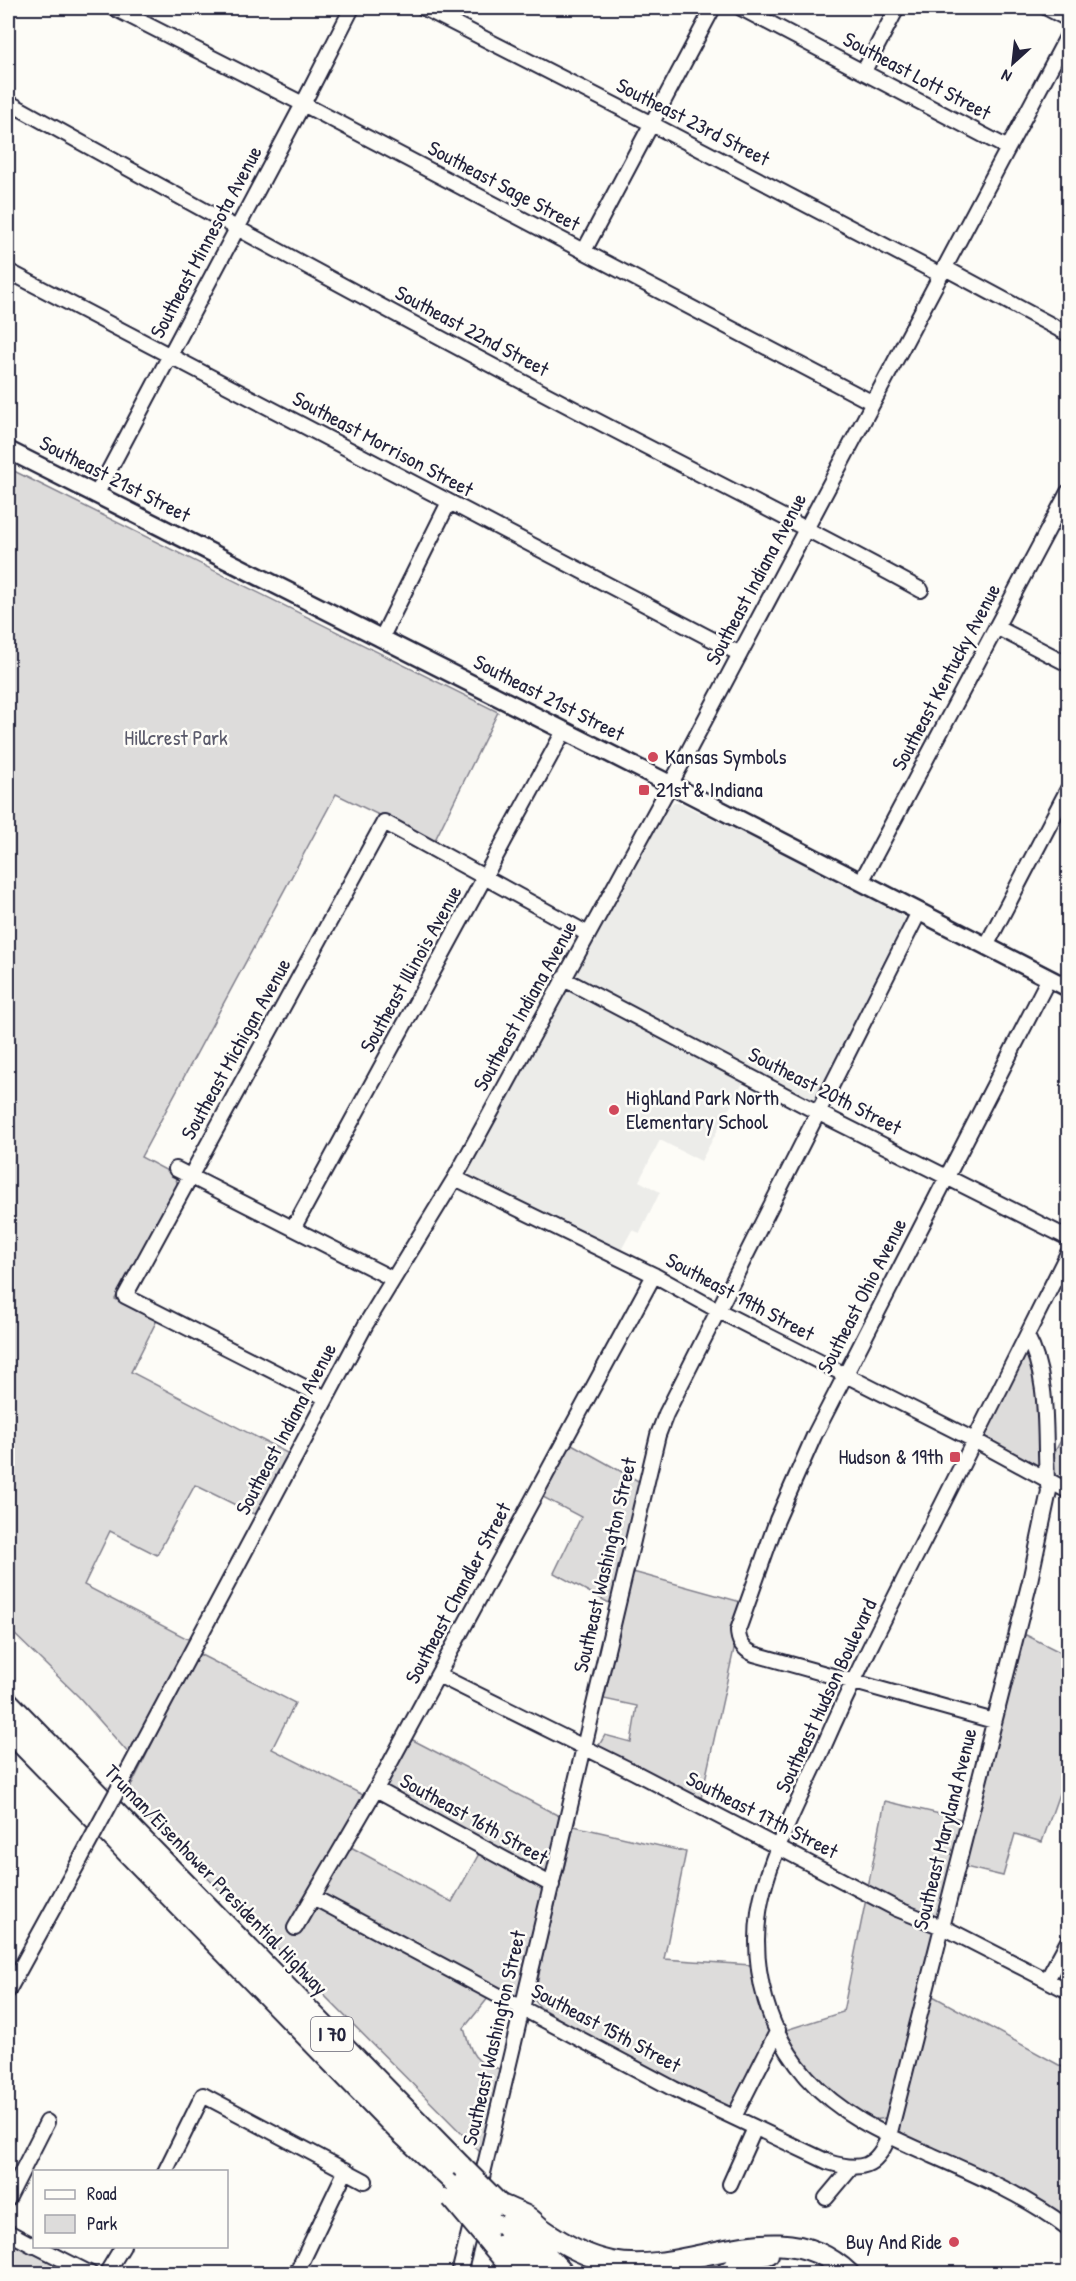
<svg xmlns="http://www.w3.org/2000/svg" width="1076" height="2281" viewBox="0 0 1076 2281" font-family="'Patrick Hand',sans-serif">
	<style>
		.built { fill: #ecece9 }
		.green { fill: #dddcdb; stroke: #807f8b; stroke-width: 1.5 }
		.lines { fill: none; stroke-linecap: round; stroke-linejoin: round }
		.minor-casing { stroke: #22223b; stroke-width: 18 }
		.major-casing { stroke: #22223b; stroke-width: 21 }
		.highway-casing { stroke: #22223b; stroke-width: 24 }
		.minor { stroke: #fdfcf7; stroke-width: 14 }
		.major { stroke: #fdfcf7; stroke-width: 16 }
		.highway { stroke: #fdfcf7; stroke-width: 20 }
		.minor-bridge-casing { stroke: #22223b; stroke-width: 18; stroke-linecap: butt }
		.highway-bridge-casing { stroke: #22223b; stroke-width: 24; stroke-linecap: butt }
		.minor-bridge { stroke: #fdfcf7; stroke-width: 14 }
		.highway-bridge { stroke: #fdfcf7; stroke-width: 20 }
		.poi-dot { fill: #d1495b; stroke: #fdfcf7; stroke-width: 2 }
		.labels { text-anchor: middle; stroke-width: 5; stroke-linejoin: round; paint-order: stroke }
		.shield { fill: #fdfcf7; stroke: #646373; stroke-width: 1.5 }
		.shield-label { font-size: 20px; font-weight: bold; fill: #22223b }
		.street-label { font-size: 21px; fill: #22223b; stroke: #fdfcf7 }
		.park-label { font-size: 21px; fill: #5a5a6b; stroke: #fdfcf7 }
		.poi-label { font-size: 21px; fill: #22223b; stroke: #fdfcf7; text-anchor: start }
	</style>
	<rect width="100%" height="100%" fill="#fdfcf7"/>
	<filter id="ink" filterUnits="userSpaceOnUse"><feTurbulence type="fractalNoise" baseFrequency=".0167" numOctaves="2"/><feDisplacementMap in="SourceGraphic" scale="12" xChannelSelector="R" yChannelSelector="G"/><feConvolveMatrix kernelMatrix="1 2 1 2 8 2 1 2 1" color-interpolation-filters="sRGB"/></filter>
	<g filter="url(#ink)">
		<path class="built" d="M674,803H680L782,852L900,913L905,919L906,926L816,1103H811L576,977L578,967L668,807Z
			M574,988L744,1081L701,1161L660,1140L639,1181L660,1192L640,1233L632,1230L620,1252L475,1181L470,1177L469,1171V1165L564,994L569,989Z"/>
		<path class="green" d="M8,468L498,712L434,842L336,794L141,1157L175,1175L178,1186L115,1299L157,1320L131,1372L291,1455L258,1516L195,1485L157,1555L110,1531L84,1585L192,1641L130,1755L79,1697L8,1628Z
			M1027,1352L1037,1374L1041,1467L1036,1469L989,1442L986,1437L987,1431Z
			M1068,1428V1485C1036,1469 1057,1451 1068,1428Z
			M570,1443L640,1482L611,1604L554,1573L581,1517L541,1496Z
			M633,1572L741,1602L734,1625V1649L700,1803L598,1747L605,1735L631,1742L637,1706L604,1699Z
			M1026,1635L1068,1656V1768L1042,1842L1015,1834L1003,1876L965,1867L1021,1638Z
			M197,1653L295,1703L272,1749L367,1797L306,1899L489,1997L464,2028C471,2053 473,2063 500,2069L483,2155L126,1796Z
			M409,1738L561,1817L549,1871L545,1875L386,1788L385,1781Z
			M885,1801L965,1820L940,1916L936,1918L868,1887Z
			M574,1826L686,1852L664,1959L751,1965L755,1990L772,2034L732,2108L724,2109L583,2033L541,2008L535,2001L540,1967Z
			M349,1846L452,1902L480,1852L540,1887L543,1893L521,1994L516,1996L509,1994L327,1897L322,1892Z
			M866,1899L901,1919L929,1929L935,1935L887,2117C860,2131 814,2075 799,2055C794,2048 790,2038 786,2030L843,2012Z
			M931,1995L1068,2070V2220C1018,2185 960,2162 904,2136L899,2129V2120Z
			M8,2238L73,2273H8Z"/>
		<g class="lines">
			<defs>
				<path id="minor" d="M114,8L303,104L873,403
					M424,8L650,123L941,275
					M741,8L1008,148
					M1047,8L1068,19
					M864,71L897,8
					M8,102C190,203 373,303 557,400C678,464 801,524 921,590
					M584,251L713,8
					M945,268L1068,334
					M8,271L740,654
					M96,495L303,104L352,8
					M996,627L1068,664
					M381,639L449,502
					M861,882L1068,492
					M986,946L1068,789
					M564,979L819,1113L1068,1238
					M176,1169L393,1279
					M455,1178L654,1275L719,1311L974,1440L1068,1491
					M294,1227L564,731
					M1068,1253C1027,1336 985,1419 943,1503C902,1584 859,1665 823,1748C801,1797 766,1861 759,1912C751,1970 768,2033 807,2077C840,2115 884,2134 929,2154C977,2175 1026,2196 1068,2228
					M326,1398L125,1296L384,822L588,934
					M438,1675L634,1772L897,1909L949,1930L1068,1991
					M994,1721L754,1654C743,1649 738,1642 738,1630L777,1520L814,1436L1049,978
					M129,1769L366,1324L455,1178L681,765L1068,35
					M376,1789L552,1885
					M313,1897L674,2089L828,2162C861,2172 876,2168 889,2136L1030,1581L1049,1491L1047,1479C1044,1432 1050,1379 1027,1336
					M295,1928L376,1789L654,1275
					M1047,1980L1068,1941
					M8,1991L81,1858
					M734,2117L778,2030
					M165,2172L203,2095L365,2181
					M730,2184L755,2128
					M479,2190L658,1435L666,1414L919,912
					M826,2198L852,2167
					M8,2199L47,2122
					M8,2232L34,2246
					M36,2246L91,2274
					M106,2274L123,2246
					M296,2274L346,2170
					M459,2274L473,2217"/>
				<path id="major" d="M8,450L670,784L1068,988"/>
				<path id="highway" d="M8,1702L461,2166
					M8,1730L397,2129L458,2186
					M499,2204C507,2208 516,2211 524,2215C531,2218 536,2225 542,2229C563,2244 586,2257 612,2262C692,2277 779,2207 849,2274
					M511,2217L564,2274
					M494,2224L542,2274
					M490,2243L516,2274
					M725,2274L748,2258L768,2254"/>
			</defs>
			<use href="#minor" class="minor-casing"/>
			<use href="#major" class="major-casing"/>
			<use href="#highway" class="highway-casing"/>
			<use href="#minor" class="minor"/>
			<use href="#major" class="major"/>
			<use href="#highway" class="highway"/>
			<defs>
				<path id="minor-bridge" d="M81,1858L129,1769"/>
				<path id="highway-bridge" d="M461,2166L499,2204
					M458,2186L494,2224
					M452,2198L490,2243"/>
			</defs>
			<use href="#minor-bridge" class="minor-bridge-casing"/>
			<use href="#highway-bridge" class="highway-bridge-casing"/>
			<use href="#minor-bridge" class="minor-bridge"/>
			<use href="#highway-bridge" class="highway-bridge"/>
		</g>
	</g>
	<g class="poi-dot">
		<circle cx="653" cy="757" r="6"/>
		<rect x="638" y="784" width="12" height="12" rx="3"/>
		<circle cx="614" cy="1110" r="6"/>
		<rect x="949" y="1451" width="12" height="12" rx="3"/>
		<circle cx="954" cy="2242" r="6"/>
	</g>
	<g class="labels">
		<rect class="shield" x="311" y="2017" width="42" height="34" rx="4.5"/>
		<g class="shield-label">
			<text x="332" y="2041">I 70</text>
		</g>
		<g class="street-label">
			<text transform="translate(917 76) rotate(28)" y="7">Southeast Lott Street</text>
			<text transform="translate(693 122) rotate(27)" y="7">Southeast 23rd Street</text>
			<text transform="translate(504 186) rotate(28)" y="7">Southeast Sage Street</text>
			<text transform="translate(206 242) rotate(-62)" y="7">Southeast Minnesota Avenue</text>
			<text transform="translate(472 331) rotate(28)" y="7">Southeast 22nd Street</text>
			<text transform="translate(383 444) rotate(28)" y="7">Southeast Morrison Street</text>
			<text transform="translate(115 479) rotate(27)" y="7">Southeast 21st Street</text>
			<text transform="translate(756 579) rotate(-62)" y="7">Southeast Indiana Avenue</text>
			<text transform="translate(946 677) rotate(-62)" y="7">Southeast Kentucky Avenue</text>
			<text transform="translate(549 698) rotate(27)" y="7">Southeast 21st Street</text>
			<text transform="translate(411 969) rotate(-61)" y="7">Southeast Illinois Avenue</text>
			<text transform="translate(525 1006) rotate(-61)" y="7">Southeast Indiana Avenue</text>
			<text transform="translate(236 1049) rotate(-61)" y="7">Southeast Michigan Avenue</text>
			<text transform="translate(825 1091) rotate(27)" y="7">Southeast 20th Street</text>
			<text transform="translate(862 1296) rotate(-63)" y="7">Southeast Ohio Avenue</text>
			<text transform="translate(740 1297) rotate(28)" y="7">Southeast 19th Street</text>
			<text transform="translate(286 1429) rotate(-62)" y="7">Southeast Indiana Avenue</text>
			<text transform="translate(605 1565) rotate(-77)" y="7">Southeast Washington Street</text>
			<text transform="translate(458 1593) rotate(-62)" y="7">Southeast Chandler Street</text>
			<text transform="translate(826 1696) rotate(-65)" y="7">Southeast Hudson Boulevard</text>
			<text transform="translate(762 1815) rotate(27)" y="7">Southeast 17th Street</text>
			<text transform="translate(474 1819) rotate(29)" y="7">Southeast 16th Street</text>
			<text transform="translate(945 1829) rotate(-76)" y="7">Southeast Maryland Avenue</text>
			<text transform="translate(216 1880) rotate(46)" y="7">Truman/Eisenhower Presidential Highway</text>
			<text transform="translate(606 2028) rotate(28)" y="7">Southeast 15th Street</text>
			<text transform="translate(494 2038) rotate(-77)" y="7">Southeast Washington Street</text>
		</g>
		<g class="park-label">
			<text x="176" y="745">Hillcrest Park</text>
		</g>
		<g class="poi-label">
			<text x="665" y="764">Kansas Symbols</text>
			<text x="656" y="797">21st &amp; Indiana</text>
			<text x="626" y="1105">Highland Park North<tspan x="626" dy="24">Elementary School</tspan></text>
			<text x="943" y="1464" text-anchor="end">Hudson &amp; 19th</text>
			<text x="942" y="2249" text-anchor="end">Buy And Ride</text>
		</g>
	</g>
	<rect width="1076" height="2281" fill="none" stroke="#fdfcf7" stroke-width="30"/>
	<rect x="15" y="15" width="1046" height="2251" fill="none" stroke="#22223b" stroke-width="2" filter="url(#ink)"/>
	<rect x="33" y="2170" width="195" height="78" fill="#fdfcf7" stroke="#a5a5ac" stroke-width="1.5"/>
	<rect x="45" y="2190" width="30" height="9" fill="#fdfcf7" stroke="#a5a5ac" stroke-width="1.5"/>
	<text x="87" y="2200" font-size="18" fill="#22223b">Road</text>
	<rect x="45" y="2215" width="30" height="18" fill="#dddcdb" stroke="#a5a5ac" stroke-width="1.5"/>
	<text x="87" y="2230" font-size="18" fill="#22223b">Park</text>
	<g transform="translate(1013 63) rotate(207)" stroke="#fdfcf7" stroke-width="4.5" paint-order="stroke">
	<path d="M0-4.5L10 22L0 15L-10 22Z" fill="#22223b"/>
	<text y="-9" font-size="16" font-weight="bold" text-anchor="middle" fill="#22223b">N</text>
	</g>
</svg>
